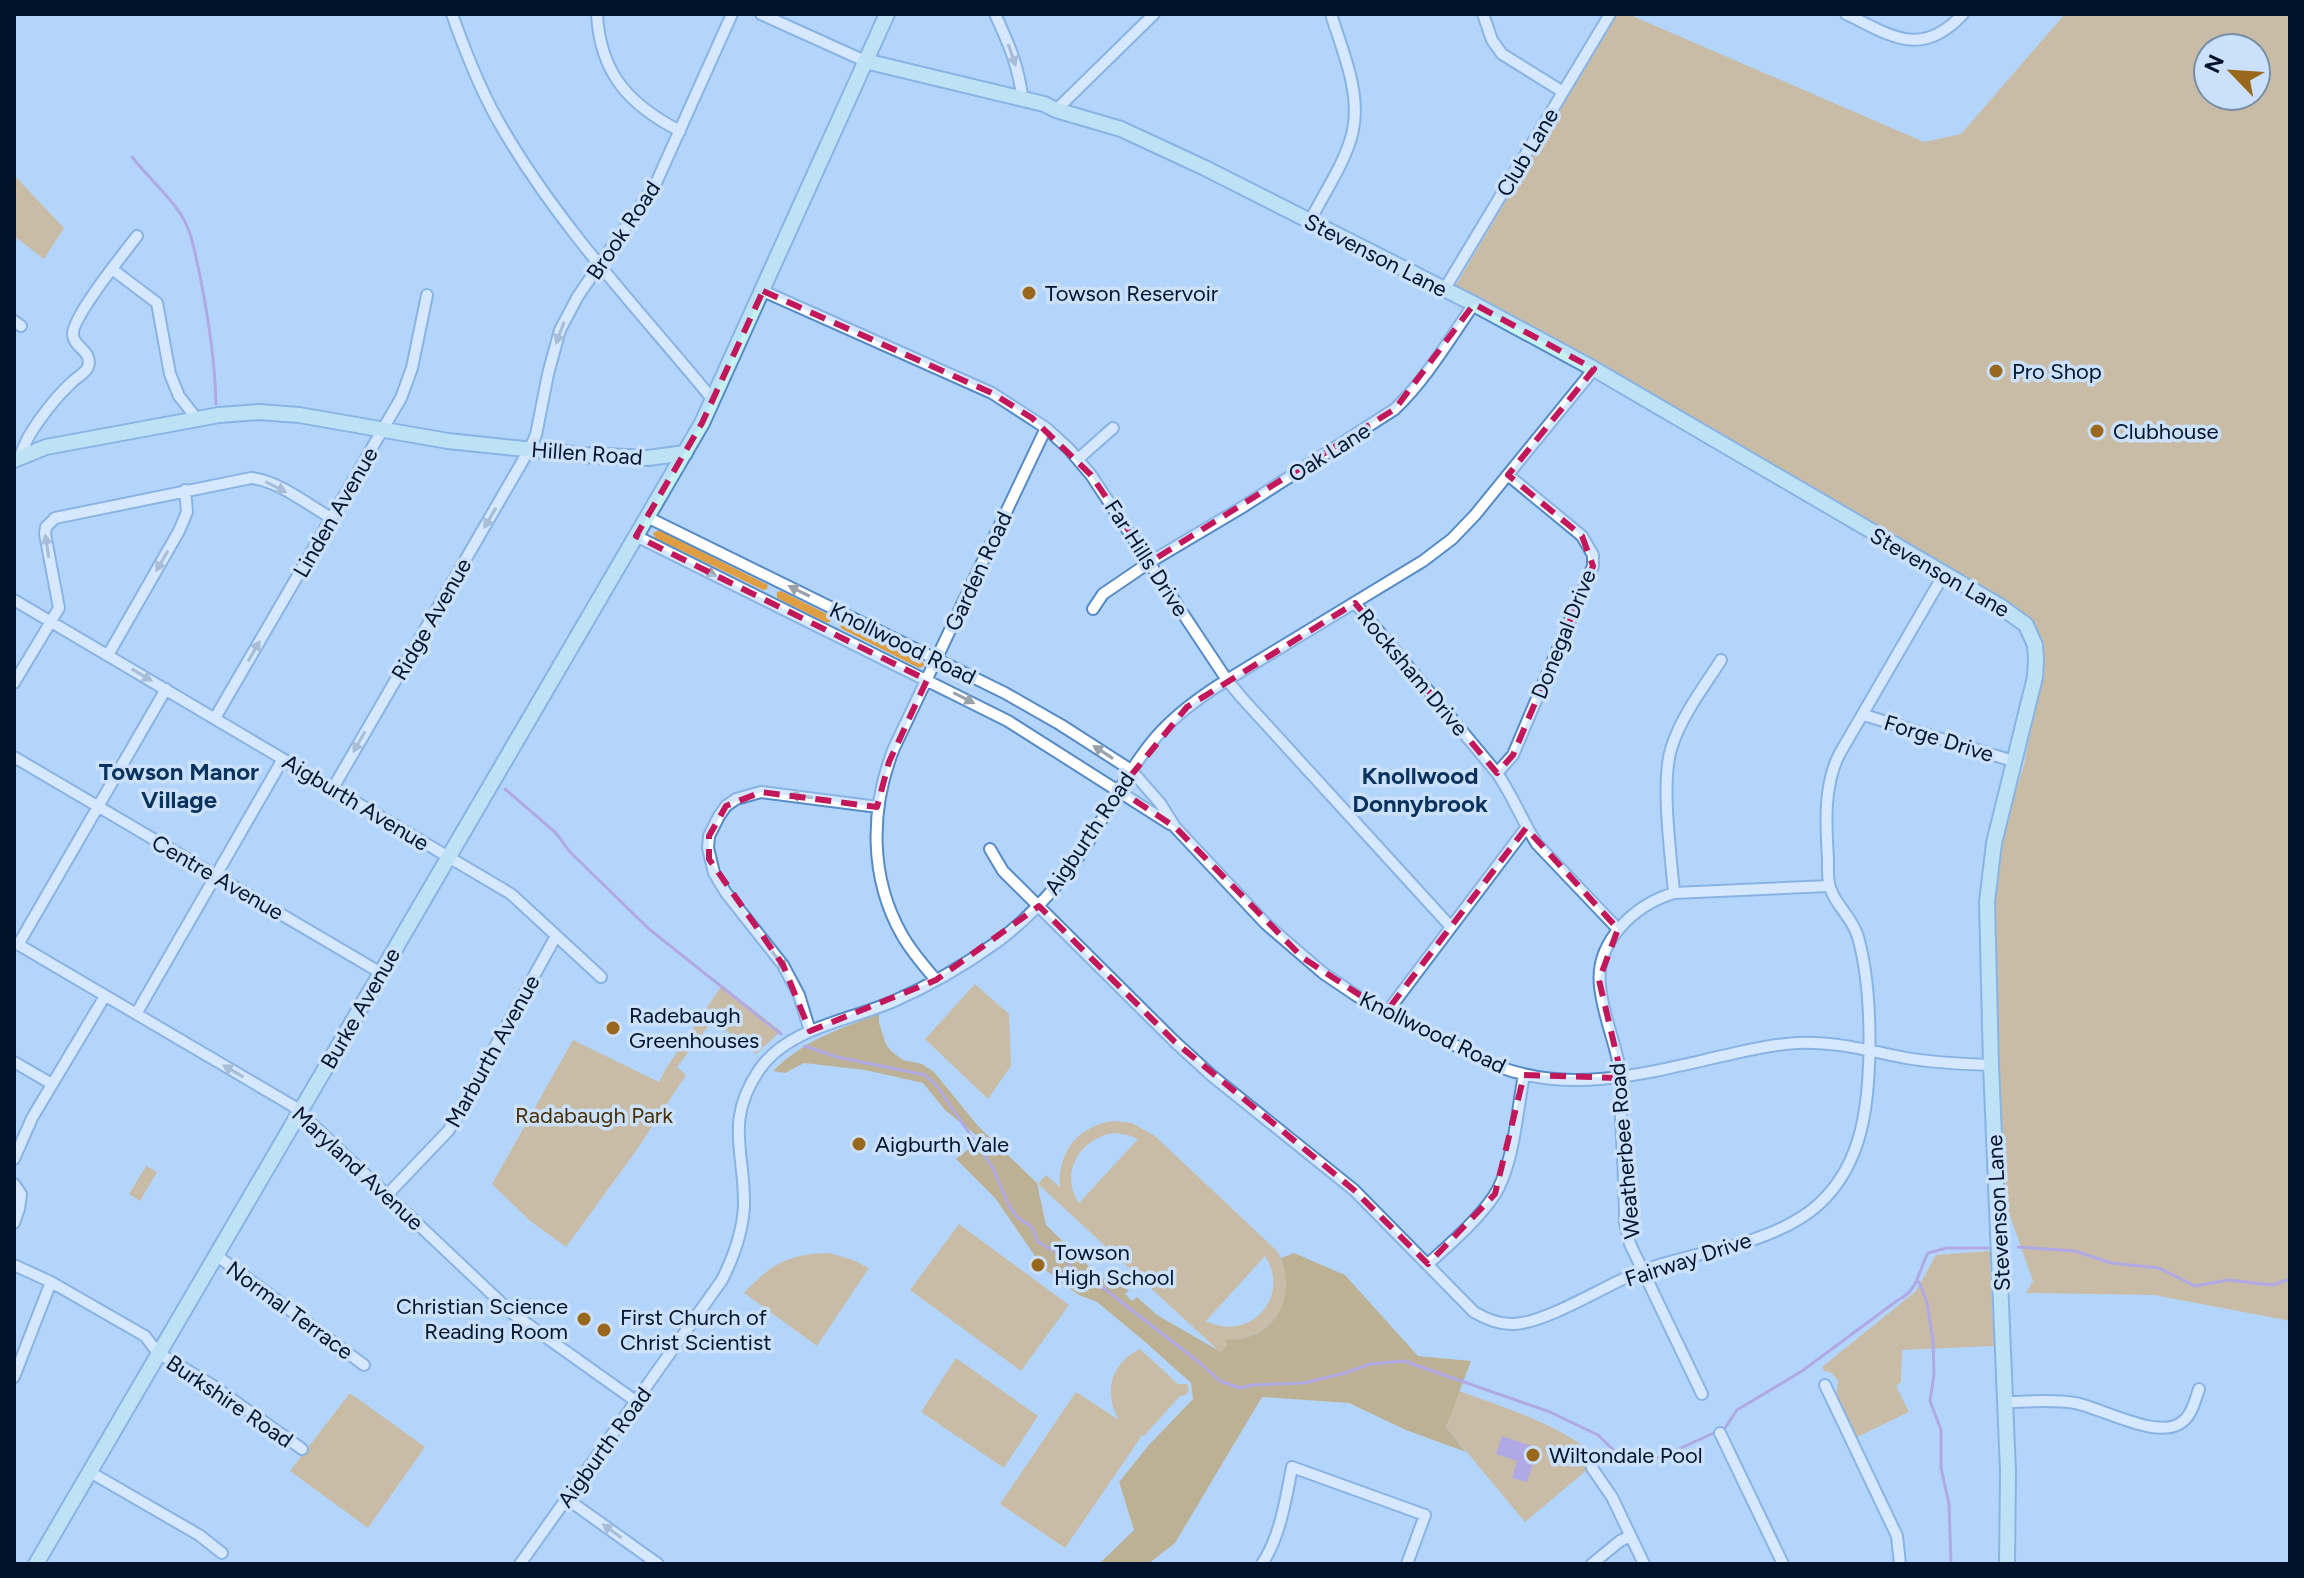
<svg xmlns="http://www.w3.org/2000/svg" width="2304" height="1578" viewBox="0 0 2304 1578" font-family="Figtree,sans-serif">
	<style>
		.green { fill: #df9e42; fill-rule: evenodd }
		.forest { fill: #c68518 }
		.water { fill: #aa74c9 }
		.lines { fill: none; stroke-linecap: round; stroke-linejoin: round }
		.stream { stroke: #aa74c9; stroke-width: 3 }
		.street-casing { stroke: #568bc7; stroke-width: 14 }
		.secondary-casing { stroke: #568bc7; stroke-width: 18 }
		.street { stroke: #fff; stroke-width: 10 }
		.secondary { stroke: #c7f2f0; stroke-width: 14 }
		.oneway { fill: #99a1aa }
		.marked { fill: none; stroke: #c2185b; stroke-width: 6; stroke-dasharray: 16 10; stroke-linejoin: round }
		.poi-dot { fill: #9a681c; stroke: #cbe1fb; stroke-width: 3 }
		.labels { text-anchor: middle; stroke-width: 7; stroke-linejoin: round; paint-order: stroke }
		.street-label { font-size: 22px; fill: #01132a; stroke: #cbe1fb }
		.poi-label { font-size: 22px; fill: #01132a; stroke: #cbe1fb; text-anchor: start }
		.park-label { font-size: 22px; fill: #492e04; stroke: #cbe1fb }
		.neighbourhood-label { font-size: 24px; font-weight: bold; fill: #09335c; stroke: #cbe1fb }
	</style>
	<rect width="100%" height="100%" fill="#b4d5fb"/>
	<path class="green" d="M1616,14H1628L1924,142L1961,134L2065,14H2290V1321L2154,1295L2026,1293L2033,1281L2002,1193L1999,1049L1993,963L1994,872L2006,822L2024,765L2044,662L2041,640L2026,615L1570,349L1456,285ZM2208,48H2256V96H2208Z
		M14,175L64,228L44,259L14,236Z
		M659,530L768,585L767,589L763,590L655,538L653,533Z
		M781,591L831,616L832,620L827,623L777,598V592Z
		M845,622L923,661L924,666L919,668L842,629L840,626Z
		M975,984L1009,1014L1011,1066L988,1099L925,1039Z
		M722,985L781,1031L756,1054L713,1020L677,1067L686,1075L636,1151L566,1247L529,1220L492,1184L573,1040L659,1082L667,1067Z
		M1114,1121L1132,1123L1155,1136L1277,1251C1303,1294 1275,1339 1226,1341L1229,1344L1221,1353L1038,1184L1046,1175L1060,1187C1057,1152 1079,1125 1114,1121ZM1114,1133L1128,1135L1138,1139L1079,1203C1059,1173 1080,1138 1114,1133ZM1265,1256C1292,1297 1249,1343 1206,1321Z
		M146,1166L157,1172L140,1201L129,1194Z
		M959,1224L1069,1305L1021,1371L910,1290Z
		M1990,1251L1994,1346L1902,1350L1901,1382L1896,1386L1909,1412L1855,1438L1836,1400L1838,1380L1830,1372L1824,1371L1822,1367L1916,1291L1936,1255Z
		M829,1253L853,1260L869,1268L817,1346L744,1293C772,1263 789,1254 829,1253Z
		M1140,1349L1178,1384H1187L1189,1390L1186,1395L1180,1396L1144,1436L1140,1435L1141,1437L1065,1548L1000,1504L1076,1392L1119,1420C1103,1392 1111,1363 1140,1349Z
		M956,1358L1038,1416L1004,1468L921,1412Z
		M1420,1388L1456,1399L1459,1391C1510,1410 1558,1423 1600,1459L1525,1522L1446,1427Z
		M350,1393L425,1447L368,1528L290,1471Z"/>
	<path class="forest" d="M879,1014V1023L886,1044L891,1051L903,1060L922,1064L934,1072L978,1126L1037,1183L1046,1225L1100,1277L1129,1290L1125,1294L1132,1301L1137,1297L1157,1315L1221,1352L1228,1344L1225,1340C1271,1342 1298,1301 1281,1258L1294,1253L1345,1275L1418,1356L1471,1361L1446,1427L1466,1452L1406,1430L1349,1403L1262,1397L1175,1543L1148,1564H1099L1134,1530L1119,1482L1148,1446L1193,1399L1191,1383L1144,1341L1097,1302L1079,1295L1044,1269L995,1198L956,1159L981,1139L946,1111L923,1083L865,1070L804,1063L785,1073L773,1071C804,1040 839,1029 879,1014Z"/>
	<path class="water" d="M1502,1436L1538,1448L1527,1482L1512,1478L1517,1461L1496,1454Z"/>
	<g class="lines">
		<path class="stream" d="M132,157C148,178 170,195 183,218C192,233 195,254 199,271C208,315 215,359 216,404
			M505,789L556,833L570,852L649,929L781,1034
			M805,1046L837,1057L925,1075L937,1086L993,1168L1009,1206L1017,1217L1032,1227L1038,1242L1065,1257L1075,1274L1093,1280L1200,1363L1220,1381L1240,1388L1252,1385L1304,1383L1345,1373L1370,1364L1404,1361L1550,1412L1598,1435L1626,1462L1648,1461L1663,1456L1725,1428L1737,1410L1802,1371L1898,1300C1919,1290 1918,1271 1928,1253L1947,1248H1988
			M2018,1247L2075,1251L2111,1263L2159,1268L2195,1286L2228,1280L2273,1285L2290,1279
			M1919,1282L1927,1302L1933,1342L1934,1374L1930,1401L1941,1430V1468L1949,1504L1951,1564"/>
		<defs>
			<path id="street" d="M452,14C466,54 482,95 504,131C562,230 641,312 713,400
				M597,14C600,73 629,105 680,131
				M761,14L865,61
				M995,14C1008,42 1019,67 1022,97
				M1483,14L1492,40L1502,54L1563,92
				M1846,14C1892,36 1921,59 1963,14
				M1056,110L1154,14
				M1310,221C1324,193 1347,160 1353,130C1361,92 1342,50 1331,14
				M112,269L157,303L170,374L179,396L197,419
				M1444,290L1610,14
				M763,291L992,393L1046,428L1069,449L1091,475L1227,680L1242,698L1451,927
				M14,321L21,326
				M21,455C26,434 54,399 70,384C75,378 85,374 88,367C93,351 74,348 73,335C71,318 125,252 137,236
				M1078,459L1113,428
				M647,517L1005,693L1061,725L1131,770L1160,803L1175,827L1266,924L1323,973L1357,996L1387,1012L1497,1066C1574,1096 1654,1071 1731,1054C1753,1049 1775,1044 1797,1043C1834,1041 1870,1051 1906,1058C1934,1063 1962,1064 1991,1065
				M636,536L1008,721L1170,824
				M14,600L511,894L601,977
				M1355,603L1497,773C1513,796 1522,821 1537,844L1618,929
				M1093,609L1103,594L1150,562L1241,508L1395,409C1427,378 1449,340 1474,304
				M108,655L179,531L187,512L185,490
				M14,683L59,608L45,534L46,527L55,518L251,478C279,481 307,504 331,518
				M1864,715L2013,761
				M215,718L401,398L412,368L427,295
				M14,757L381,973
				M1497,773L1513,755L1593,566V555L1582,536L1508,475
				M333,788L529,450L536,435L548,374L560,330L578,296L656,183L732,14
				M990,849L1003,871L1175,1042L1211,1075L1354,1190L1474,1312C1486,1319 1499,1325 1514,1324C1543,1323 1597,1291 1625,1278C1681,1252 1749,1251 1802,1217C1826,1202 1844,1178 1854,1152C1875,1100 1873,991 1858,937C1852,917 1837,907 1831,890C1827,882 1828,869 1828,860C1826,825 1823,785 1840,753L1944,574
				M1674,893C1671,855 1660,780 1672,746C1682,715 1704,687 1721,660
				M14,942L293,1106L512,1313L637,1402
				M18,945L166,689
				M936,980C924,966 911,951 902,935C869,877 870,808 894,748L1046,428
				M1387,1012L1526,828
				M136,1014L283,759
				M810,1031L799,995L783,965L726,893L714,873L708,848L709,836L719,816L726,806L736,799L761,792L878,807
				M14,1062L52,1084
				M14,1159L32,1118L105,996
				M14,1184L21,1194L19,1209L14,1223
				M387,1195L449,1130L556,936
				M216,1255L364,1365
				M1428,1264C1451,1243 1476,1222 1494,1196C1514,1165 1517,1111 1524,1075
				M14,1265L51,1282L145,1336L158,1353L212,1385L302,1449
				M14,1377L51,1282
				M1825,1385L1897,1536L1900,1564
				M1702,1394L1630,1244L1625,1223C1625,1188 1623,1154 1621,1119C1621,1105 1623,1090 1621,1076C1617,1046 1603,1017 1600,986C1595,942 1634,905 1674,893L1829,886
				M2006,1402C2028,1402 2052,1399 2075,1403C2102,1408 2159,1441 2182,1422C2192,1415 2195,1400 2199,1389
				M1720,1433L1783,1564
				M1592,1468L1612,1497L1644,1564
				M90,1472L199,1535L222,1553
				M567,1499L658,1564
				M520,1564L722,1280C734,1256 743,1232 744,1205C745,1152 724,1122 759,1070C788,1028 847,1021 892,1002C929,986 965,965 997,942C1033,915 1063,881 1087,844C1110,808 1128,770 1156,737C1176,714 1201,696 1227,680L1423,561L1452,539L1475,515L1594,369
				M1262,1564C1280,1537 1286,1499 1292,1467L1425,1515L1407,1564
				M1592,1564L1620,1541L1630,1536"/>
			<path id="secondary" d="M865,61L1044,104L1056,110L1121,129L1205,168L1474,304L1594,369L2000,606L2026,625L2035,645L2036,661L2035,677L1994,843L1987,902L1991,1065L2008,1471L2007,1564
				M14,460L46,447L219,415L259,412L299,415L448,441L583,455L648,458L685,453
				M36,1564L702,423L887,14"/>
		</defs>
		<use href="#street" class="street-casing"/>
		<use href="#secondary" class="secondary-casing"/>
		<use href="#street" class="street"/>
		<use href="#secondary" class="secondary"/>
	</g>
	<defs><path id="oneway-solid" d="M-6-.8H1V-3.2L6.5 0L1 3.2V.8H-6Z" transform="scale(2)"/></defs>
	<g class="oneway">
		<use href="#oneway-solid" transform="translate(1012 55) rotate(71)"/>
		<use href="#oneway-solid" transform="translate(560 333) rotate(110)"/>
		<use href="#oneway-solid" transform="translate(276 487) rotate(27)"/>
		<use href="#oneway-solid" transform="translate(490 518) rotate(120)"/>
		<use href="#oneway-solid" transform="translate(47 546) rotate(-99)"/>
		<use href="#oneway-solid" transform="translate(162 561) rotate(120)"/>
		<use href="#oneway-solid" transform="translate(706 571) rotate(26)"/>
		<use href="#oneway-solid" transform="translate(799 591) rotate(-154)"/>
		<use href="#oneway-solid" transform="translate(254 651) rotate(-60)"/>
		<use href="#oneway-solid" transform="translate(142 675) rotate(31)"/>
		<use href="#oneway-solid" transform="translate(964 698) rotate(27)"/>
		<use href="#oneway-solid" transform="translate(359 742) rotate(120)"/>
		<use href="#oneway-solid" transform="translate(1103 752) rotate(-147)"/>
		<use href="#oneway-solid" transform="translate(801 796) rotate(-172)"/>
		<use href="#oneway-solid" transform="translate(779 961) rotate(54)"/>
		<use href="#oneway-solid" transform="translate(233 1071) rotate(-150)"/>
		<use href="#oneway-solid" transform="translate(612 1531) rotate(-144)"/>
	</g>
	<path d="M0 0H2304V1578H0ZM763,291L992,393L1032,418L1091,475L1150,562L1395,409L1474,304L1594,369L1508,475L1582,536L1593,566L1513,755L1497,773L1355,603L1187,707L1119,790L1175,827L1303,958L1386,1012L1526,828L1618,929L1599,980L1622,1078L1524,1075L1495,1194L1428,1264L1354,1190L1175,1042L1039,906L936,980L810,1031L783,965L709,859V836L726,806L761,792L877,807L889,762L927,680L636,536L702,423Z" fill="#b4d5fb" fill-opacity=".55" fill-rule="evenodd"/>
	<path class="marked" d="M763,291L992,393L1032,418L1091,475L1150,562L1395,409L1474,304L1594,369L1508,475L1582,536L1593,566L1513,755L1497,773L1355,603L1187,707L1119,790L1175,827L1303,958L1386,1012L1526,828L1618,929L1599,980L1622,1078L1524,1075L1495,1194L1428,1264L1354,1190L1175,1042L1039,906L936,980L810,1031L783,965L709,859V836L726,806L761,792L877,807L889,762L927,680L636,536L702,423Z"/>
	<g class="poi-dot">
		<circle cx="1029" cy="293" r="8"/>
		<circle cx="1996" cy="371" r="8"/>
		<circle cx="2097" cy="431" r="8"/>
		<circle cx="613" cy="1028" r="8"/>
		<circle cx="859" cy="1144" r="8"/>
		<circle cx="1038" cy="1265" r="8"/>
		<circle cx="584" cy="1319" r="8"/>
		<circle cx="604" cy="1330" r="8"/>
		<circle cx="1533" cy="1455" r="8"/>
	</g>
	<g class="labels">
		<g class="street-label">
			<text transform="translate(1527 152) rotate(-59)" y="8">Club Lane</text>
			<text transform="translate(623 230) rotate(-56)" y="8">Brook Road</text>
			<text transform="translate(1376 255) rotate(27)" y="8">Stevenson Lane</text>
			<text transform="translate(1329 452) rotate(-32)" y="8">Oak Lane</text>
			<text transform="translate(587 453) rotate(4)" y="8">Hillen Road</text>
			<text transform="translate(335 512) rotate(-60)" y="8">Linden Avenue</text>
			<text transform="translate(1147 558) rotate(57)" y="8">Far Hills Drive</text>
			<text transform="translate(978 571) rotate(-65)" y="8">Garden Road</text>
			<text transform="translate(1940 572) rotate(30)" y="8">Stevenson Lane</text>
			<text transform="translate(431 619) rotate(-60)" y="8">Ridge Avenue</text>
			<text transform="translate(1563 634) rotate(-68)" y="8">Donegal Drive</text>
			<text transform="translate(903 643) rotate(26)" y="8">Knollwood Road</text>
			<text transform="translate(1413 672) rotate(50)" y="8">Rocksham Drive</text>
			<text transform="translate(1939 738) rotate(17)" y="8">Forge Drive</text>
			<text transform="translate(356 802) rotate(31)" y="8">Aigburth Avenue</text>
			<text transform="translate(1089 833) rotate(-56)" y="8">Aigburth Road</text>
			<text transform="translate(218 877) rotate(30)" y="8">Centre Avenue</text>
			<text transform="translate(360 1008) rotate(-60)" y="8">Burke Avenue</text>
			<text transform="translate(1433 1032) rotate(26)" y="8">Knollwood Road</text>
			<text transform="translate(492 1051) rotate(-61)" y="8">Marburth Avenue</text>
			<text transform="translate(1624 1151) rotate(-95)" y="8">Weatherbee Road</text>
			<text transform="translate(358 1168) rotate(43)" y="8">Maryland Avenue</text>
			<text transform="translate(1998 1213) rotate(-93)" y="8">Stevenson Lane</text>
			<text transform="translate(1688 1259) rotate(-18)" y="8">Fairway Drive</text>
			<text transform="translate(290 1310) rotate(36)" y="8">Normal Terrace</text>
			<text transform="translate(230 1401) rotate(34)" y="8">Burkshire Road</text>
			<text transform="translate(604 1447) rotate(-54)" y="8">Aigburth Road</text>
		</g>
		<g class="poi-label">
			<text x="1045" y="301">Towson Reservoir</text>
			<text x="2012" y="379">Pro Shop</text>
			<text x="2113" y="439">Clubhouse</text>
			<text x="629" y="1023">Radebaugh<tspan x="629" dy="25">Greenhouses</tspan></text>
			<text x="875" y="1152">Aigburth Vale</text>
			<text x="1054" y="1260">Towson<tspan x="1054" dy="25">High School</tspan></text>
			<text x="568" y="1314" text-anchor="end">Christian Science<tspan x="568" dy="25">Reading Room</tspan></text>
			<text x="620" y="1325">First Church of<tspan x="620" dy="25">Christ Scientist</tspan></text>
			<text x="1549" y="1463">Wiltondale Pool</text>
		</g>
		<g class="park-label">
			<text x="594" y="1123">Radabaugh Park</text>
		</g>
		<g class="neighbourhood-label">
			<text x="179" y="780">Towson Manor<tspan x="179" dy="28">Village</tspan></text>
			<text x="1420" y="784">Knollwood<tspan x="1420" dy="28">Donnybrook</tspan></text>
		</g>
	</g>
	<rect width="2304" height="1578" fill="none" stroke="#01132a" stroke-width="32"/>
	<g transform="translate(2232 72) rotate(295)"><circle r="38" fill="#cbe1fb" stroke="#7a8fa7" stroke-width="2"/>
	<path d="M0-6L14 30L0 20L-14 30Z" fill="#9a681c"/>
	<text y="-12" font-size="22" font-weight="bold" text-anchor="middle" fill="#01132a">N</text>
	</g>
</svg>
